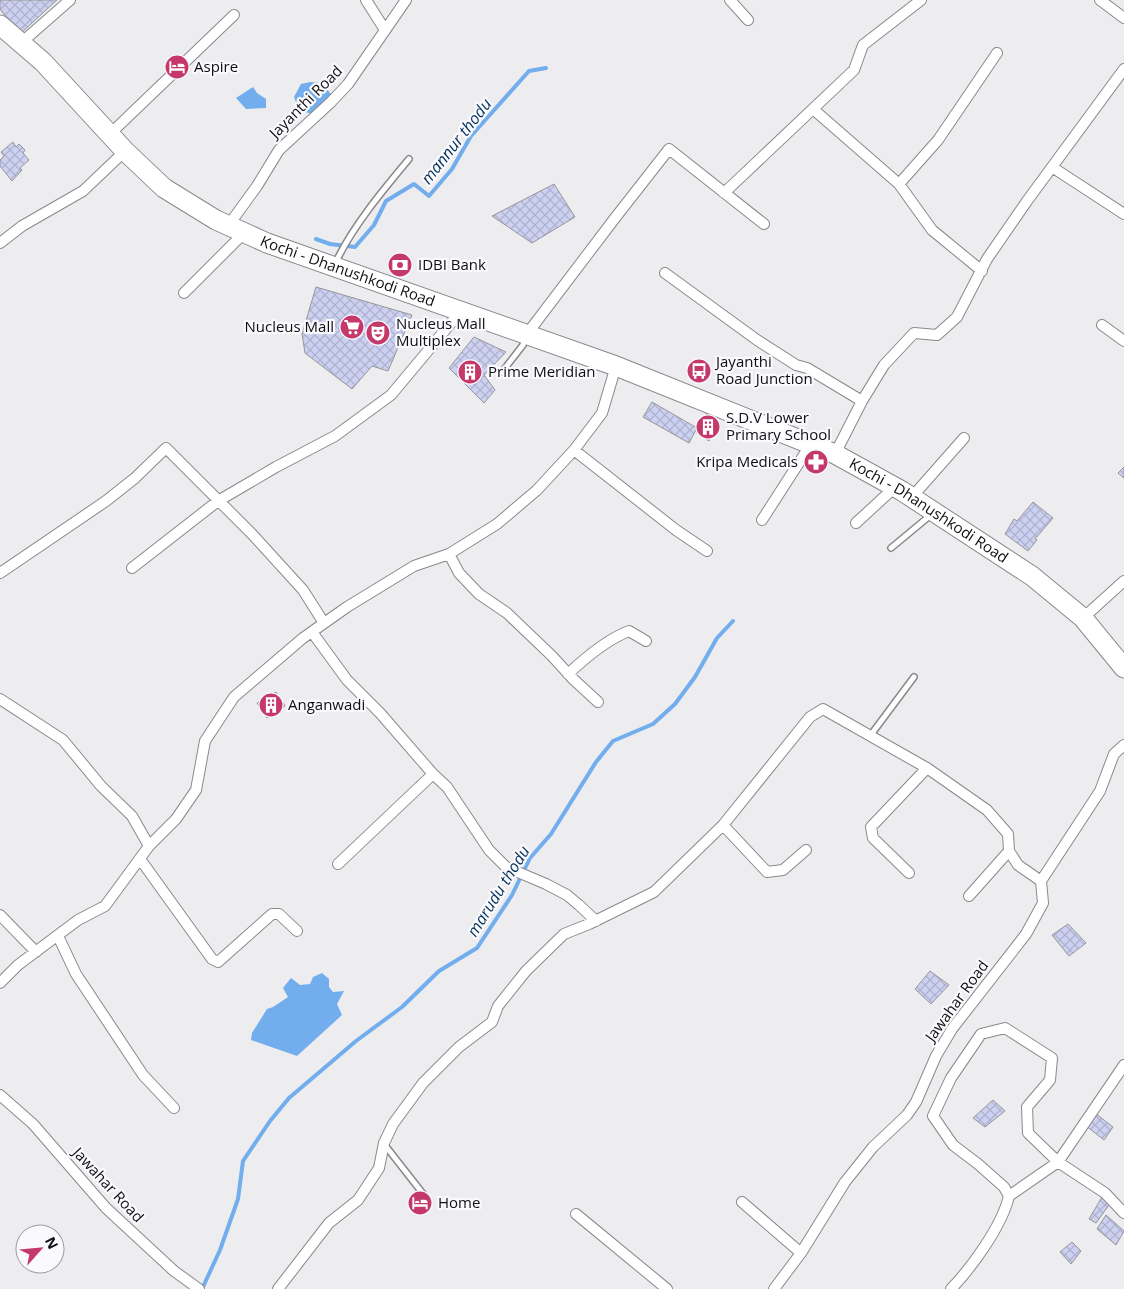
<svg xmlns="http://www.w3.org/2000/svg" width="1124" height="1289" viewBox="0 0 1124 1289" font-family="'Open Sans',sans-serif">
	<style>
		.water { fill: #72aded }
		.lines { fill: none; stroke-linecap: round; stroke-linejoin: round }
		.stream { stroke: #72aded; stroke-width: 4 }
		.building { fill: url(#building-cross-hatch); stroke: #969699 }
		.lane-casing { stroke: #89898c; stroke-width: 8 }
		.street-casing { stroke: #89898c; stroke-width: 12 }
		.highway-casing { stroke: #89898c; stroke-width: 21 }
		.lane { stroke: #fff; stroke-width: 5 }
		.street { stroke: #fff; stroke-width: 10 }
		.highway { stroke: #fff; stroke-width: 19 }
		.labels { text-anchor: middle; stroke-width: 4.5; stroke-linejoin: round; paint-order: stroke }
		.poi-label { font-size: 15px; fill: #0f0f10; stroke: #fafafe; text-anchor: start }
		.street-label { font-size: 15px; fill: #0f0f10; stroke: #fafafe }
		.water-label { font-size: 16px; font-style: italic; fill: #053159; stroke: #fafafe }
	</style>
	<defs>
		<pattern id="building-cross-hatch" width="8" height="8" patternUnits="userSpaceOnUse" patternTransform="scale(1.25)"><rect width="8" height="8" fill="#cdd1f1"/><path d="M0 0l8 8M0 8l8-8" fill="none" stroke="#afb2ce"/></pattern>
	</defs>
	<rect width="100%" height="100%" fill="#ededf0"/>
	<path class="water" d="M310,82L322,83L335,99L312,114L299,110L294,97L301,84Z
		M253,87L257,93L266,99V108L246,109L236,98Z
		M322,973L329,979V987L333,992L344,991L337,1004L342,1015L297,1056L251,1040L252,1033L267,1009L273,1007L288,997L283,988L291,978L300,985L310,984L313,977Z"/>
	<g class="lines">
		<path class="stream" d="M316,239L330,244L355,247L374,225L386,201L414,184L429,196L452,169L471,136L529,71L546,68
			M202,1289L220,1250L238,1199L243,1161L270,1121L289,1098L356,1041L402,1007L439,971L477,948L512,895L530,858L551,834L596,762L613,741L653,724L675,704L695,677L717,638L733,621"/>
	</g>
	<path class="building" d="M0,0H57L19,35L0,9Z
		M13,142L16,147L19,144L25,150L23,153L29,160L20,168L22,170L12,181L0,166V160L4,156L1,152Z
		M554,184L575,217L532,243L492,216Z
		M316,287L412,315L388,371L372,366L352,389L305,353L302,334Z
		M474,337L506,352L484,375L495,390L484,403L449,368Z
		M652,402L697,428L689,443L643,417Z
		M707,413L714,416L720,423L709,441L696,432Z
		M1124,467V478L1118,473Z
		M1033,502L1053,518L1035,539L1037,540L1028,551L1005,534L1014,519L1017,521Z
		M276,692L285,706L267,718L257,703Z
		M1068,924L1086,943L1069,956L1052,935Z
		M930,971L949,985L931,1004L915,989Z
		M993,1100L1005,1111L985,1127L973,1118Z
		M1095,1113L1113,1127L1104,1140L1085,1125Z
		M1102,1197L1109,1205L1096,1223L1089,1219Z
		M1106,1215L1124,1231L1116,1245L1097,1229Z
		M1072,1242L1081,1251L1071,1264L1060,1252Z"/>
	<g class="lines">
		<defs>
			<path id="lane" d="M336,262C352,227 384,189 409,159
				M502,372L523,345L526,337
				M891,548L932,514
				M870,736L914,677
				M384,1144L424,1195"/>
			<path id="street" d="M366,0L385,30
				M730,0L748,20
				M1100,0L1124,18
				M21,43L70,0
				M813,109L899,184
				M110,134L234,15
				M1052,167L1124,214
				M724,193L854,70L863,45L921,0
				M228,226L257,186L279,150L331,102L348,84L406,0
				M0,243L22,226L83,191L125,151
				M982,271L932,230L899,184L938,140L997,53
				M665,273L757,340L796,365L807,368L862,401
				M184,293L244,233
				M1102,325L1124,341
				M527,334L615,218L669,149L764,224
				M574,450L676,530L707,551
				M835,454L862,401L884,365L914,333L937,335L957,317L987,259L1027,201L1124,69
				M912,497L964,438
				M762,520L811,444
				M856,523L895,487
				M449,554L459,573L479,594L507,613L552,656L572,678L598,702
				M132,568L218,501L276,467L335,436L391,395L461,311
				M0,573L106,501L135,478L166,448L252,534L303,590L324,623
				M1083,618L1124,581
				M312,632L347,680L380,713L433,774
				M568,674C585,658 608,639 629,631L646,641
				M0,699L63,740L101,786L132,816L149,846
				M723,825L767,872L783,870L806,850
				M140,859L212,959L218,962L272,914H279L297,931
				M338,864L433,774L447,787L489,850L506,867L546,884L567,895L579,905L596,921
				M909,873L873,838L871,827L927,768
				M969,896L1009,851
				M0,915L36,952
				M58,936L76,974L143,1075L174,1108
				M0,983L18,965L78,920L105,906L149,846L176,819L196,790L205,741L234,697L303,638L347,607L414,566L449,554L497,524L537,490L574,450L602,413L616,366
				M0,1095L33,1124L106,1208L174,1271L199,1289
				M1009,1196L1058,1162L1124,1065
				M742,1202L801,1253
				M576,1214L667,1289
				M278,1289L329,1223L358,1200L379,1168L384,1143L393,1124L423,1083L459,1047L492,1022L498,1006L526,971L564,934L589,924L654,892L723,825L810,717L823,709L927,768L987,810L1008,834L1009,851L1018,865L1041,881
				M774,1289L801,1253L845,1182L873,1147L907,1115L916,1102L936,1056L952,1029L1026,934L1043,903L1041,881L1100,791L1114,754L1124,745
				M951,1289C972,1267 1002,1226 1009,1196L1004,1187L978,1164L953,1145L933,1116L951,1078L981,1034L1005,1028L1052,1058L1050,1080L1027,1107L1028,1133L1058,1162L1105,1193L1124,1213"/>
			<g id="highway">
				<path id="s1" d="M0,25L43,62L125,151L164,188L216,220L267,243L616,366L835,454L902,491L1032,576L1083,618L1124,668"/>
			</g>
		</defs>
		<use href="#lane" class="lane-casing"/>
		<use href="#street" class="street-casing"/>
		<use href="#highway" class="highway-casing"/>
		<use href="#lane" class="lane"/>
		<use href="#street" class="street"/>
		<use href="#highway" class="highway"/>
	</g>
	<defs>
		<symbol id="hotel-disc" viewBox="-11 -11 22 22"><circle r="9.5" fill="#c4386a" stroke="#fafafe"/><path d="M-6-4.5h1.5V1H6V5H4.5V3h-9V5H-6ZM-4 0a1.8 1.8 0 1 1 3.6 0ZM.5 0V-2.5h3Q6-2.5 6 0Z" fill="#fff"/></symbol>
		<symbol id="bank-disc" viewBox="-11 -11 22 22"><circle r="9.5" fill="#c4386a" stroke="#fafafe"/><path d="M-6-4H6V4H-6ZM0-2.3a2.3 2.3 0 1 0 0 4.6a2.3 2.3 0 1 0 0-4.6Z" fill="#fff"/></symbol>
		<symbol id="supermarket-disc" viewBox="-11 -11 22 22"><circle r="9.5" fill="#c4386a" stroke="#fafafe"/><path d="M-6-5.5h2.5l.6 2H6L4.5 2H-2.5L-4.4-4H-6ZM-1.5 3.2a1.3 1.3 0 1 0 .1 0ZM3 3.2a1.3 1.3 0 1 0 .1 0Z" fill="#fff"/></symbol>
		<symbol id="theatre-disc" viewBox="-11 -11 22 22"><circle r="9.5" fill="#c4386a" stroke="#fafafe"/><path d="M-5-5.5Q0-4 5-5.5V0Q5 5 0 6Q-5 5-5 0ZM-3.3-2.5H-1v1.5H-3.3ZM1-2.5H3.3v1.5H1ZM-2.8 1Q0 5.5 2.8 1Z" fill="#fff"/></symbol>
		<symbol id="bus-disc" viewBox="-11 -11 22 22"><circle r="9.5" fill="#c4386a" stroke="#fafafe"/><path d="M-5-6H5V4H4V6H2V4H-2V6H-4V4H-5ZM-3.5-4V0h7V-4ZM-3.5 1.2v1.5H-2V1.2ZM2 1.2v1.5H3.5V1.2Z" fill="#fff"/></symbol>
		<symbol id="building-disc" viewBox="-11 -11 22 22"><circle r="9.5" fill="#c4386a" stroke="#fafafe"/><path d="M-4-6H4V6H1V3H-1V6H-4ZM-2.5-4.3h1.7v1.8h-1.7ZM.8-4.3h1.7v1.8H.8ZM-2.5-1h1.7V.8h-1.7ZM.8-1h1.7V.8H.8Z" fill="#fff"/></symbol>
		<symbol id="pharmacy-disc" viewBox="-11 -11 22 22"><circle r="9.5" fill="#c4386a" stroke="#fafafe"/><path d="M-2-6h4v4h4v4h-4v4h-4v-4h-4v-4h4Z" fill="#fff"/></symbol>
	</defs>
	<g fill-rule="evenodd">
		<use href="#hotel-disc" x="163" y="53" width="28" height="28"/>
		<use href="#bank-disc" x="386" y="251" width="28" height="28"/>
		<use href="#supermarket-disc" x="338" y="313" width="28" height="28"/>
		<use href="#theatre-disc" x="364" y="319" width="28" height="28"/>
		<use href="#bus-disc" x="685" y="357" width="28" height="28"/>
		<use href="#building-disc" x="456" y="358" width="28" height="28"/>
		<use href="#building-disc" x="694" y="413" width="28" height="28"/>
		<use href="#pharmacy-disc" x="802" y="448" width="28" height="28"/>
		<use href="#building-disc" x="257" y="691" width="28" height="28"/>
		<use href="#hotel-disc" x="406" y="1189" width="28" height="28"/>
	</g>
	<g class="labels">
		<g class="poi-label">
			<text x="194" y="72">Aspire</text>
			<text x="418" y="270">IDBI Bank</text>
			<text x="396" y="329">Nucleus Mall<tspan x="396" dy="17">Multiplex</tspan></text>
			<text x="334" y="332" text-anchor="end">Nucleus Mall</text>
			<text x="716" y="367">Jayanthi<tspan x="716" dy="17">Road Junction</tspan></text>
			<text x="488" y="377">Prime Meridian</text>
			<text x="726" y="423">S.D.V Lower<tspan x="726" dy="17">Primary School</tspan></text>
			<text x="798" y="467" text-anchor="end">Kripa Medicals</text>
			<text x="288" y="710">Anganwadi</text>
			<text x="438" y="1208">Home</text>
		</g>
		<g class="street-label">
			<text transform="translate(306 102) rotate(-45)" y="5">Jayanthi Road</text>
			<text dy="5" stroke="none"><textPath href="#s1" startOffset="434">Kochi - Dhanushkodi Road</textPath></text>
			<text dy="5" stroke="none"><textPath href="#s1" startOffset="1064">Kochi - Dhanushkodi Road</textPath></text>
			<text transform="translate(957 1001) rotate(-54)" y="5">Jawahar Road</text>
			<text transform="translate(108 1185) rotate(47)" y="5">Jawahar Road</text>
		</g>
		<g class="water-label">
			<text transform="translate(456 141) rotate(-52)" y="6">mannur thodu</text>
			<text transform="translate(498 891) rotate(-58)" y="6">marudu thodu</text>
		</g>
	</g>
	<g transform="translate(40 1249) rotate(63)"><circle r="24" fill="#fafafe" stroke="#9c9c9f"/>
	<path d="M0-4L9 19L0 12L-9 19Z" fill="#c4386a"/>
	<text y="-8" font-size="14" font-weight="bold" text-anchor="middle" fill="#0f0f10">N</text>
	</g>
</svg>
